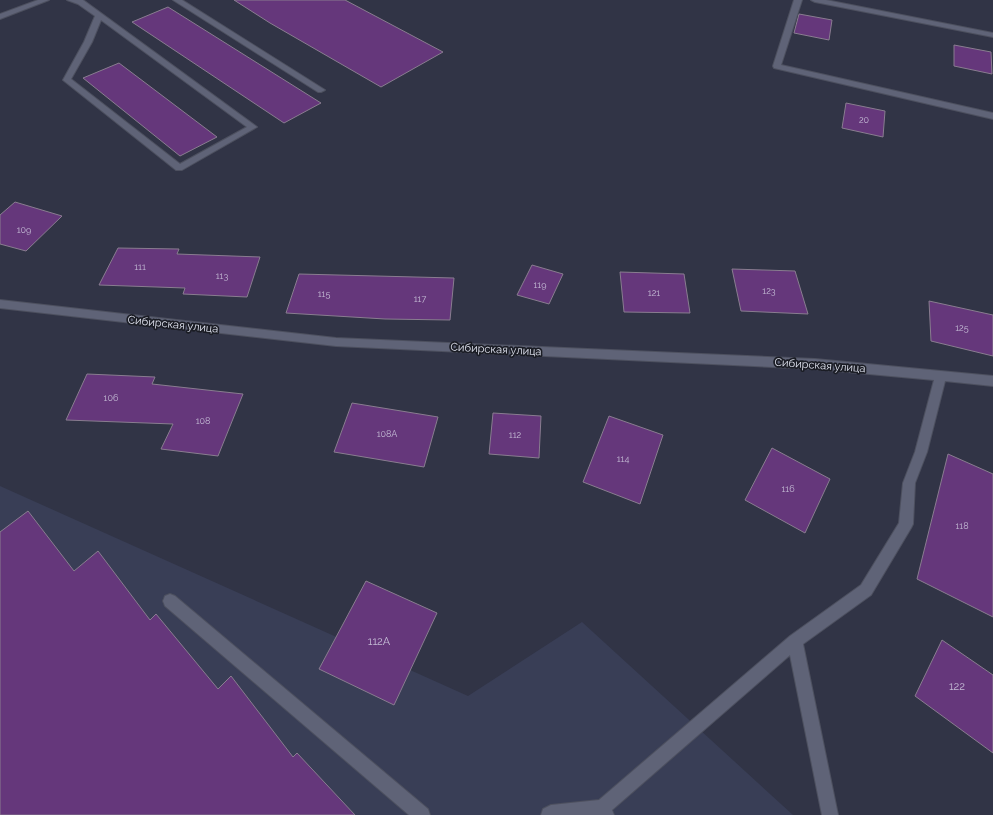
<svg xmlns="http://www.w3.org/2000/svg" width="993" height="815" viewBox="0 0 993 815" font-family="Raleway,sans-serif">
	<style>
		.built { fill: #393e56 }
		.building { fill: #65377b; stroke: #897d90 }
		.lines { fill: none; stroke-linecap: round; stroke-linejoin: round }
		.minor-casing { stroke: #4d505f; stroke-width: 2 }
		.minor { fill: #5f6377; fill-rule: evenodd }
		.labels { text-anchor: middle; stroke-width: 3.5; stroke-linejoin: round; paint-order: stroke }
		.number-label { font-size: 9px; fill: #c3bad4 }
		.street-label { font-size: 11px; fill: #e2e5f1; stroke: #1b1d25 }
		.near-number-label { font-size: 11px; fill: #c3bad4 }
	</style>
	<rect width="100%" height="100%" fill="#313446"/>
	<path class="built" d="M0,486L468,696L582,622L793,815H0Z"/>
	<path class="building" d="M234,0H345L443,52L381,87L270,23Z
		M168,7L321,103L284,123L132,22Z
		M799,14L832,20L829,40L794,33Z
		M954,45L991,52L992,74L954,66Z
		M119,63L217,137L180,156L83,78Z
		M846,103L885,111L883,137L842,128Z
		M15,202L62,216L26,251L0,244V215Z
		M118,248L179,249L177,254L260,257L247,297L183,294L185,288L99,285Z
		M532,265L563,274L549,304L517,295Z
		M732,269L795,271L808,314L741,311Z
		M620,272L684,274L690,313L624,312Z
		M299,274L454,278L450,320L385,319L286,313Z
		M929,301L993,315V356L931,341Z
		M87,374L155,377L152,384L243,394L218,456L161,449L173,424L66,420Z
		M352,403L438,417L424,467L334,452Z
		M493,413L541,416L539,458L489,454Z
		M609,416L663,435L640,504L583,482Z
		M772,448L830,479L805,533L745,500Z
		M948,454L993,474V617L917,579Z
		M28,511L74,571L98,551L150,620L156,614L218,689L231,676L293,757L297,753L355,815H0V532Z
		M366,581L437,613L394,705L319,669Z
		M942,640L993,675V753L915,696Z"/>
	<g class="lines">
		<defs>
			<path id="minor" d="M38,0H49L0,19V14Z
				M67,0H83L257,127L182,170H176L63,80L84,42L95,16L78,4ZM101,20L247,127L180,164L71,79L92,42Z
				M173,0H182L325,90L321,92H318Z
				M794,0H802L781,65L993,113V119L774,68L773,66Z
				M811,0H826L993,33V37L815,2Z
				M0,300L336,338L815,359L993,376V386L945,381L927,452L915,483L913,524L911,528L871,595L803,644L838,815H822L790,655L612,810L614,815H541L543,809L551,805L599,800L790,636L861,585L899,523L903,483L915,452L934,380L815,369L336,346L0,308Z
				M170,594L175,596L428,809L430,815H409L165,606L163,601L165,596Z"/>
		</defs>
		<use href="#minor" class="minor-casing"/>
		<use href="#minor" class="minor"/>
	</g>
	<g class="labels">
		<g class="number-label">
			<text x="864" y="123">20</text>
			<text x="24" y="233">109</text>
			<text x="140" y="270">111</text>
			<text x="222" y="279">113</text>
			<text x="540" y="288">119</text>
			<text x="769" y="294">123</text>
			<text x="654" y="296">121</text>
			<text x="324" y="297">115</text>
			<text x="420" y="302">117</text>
			<text x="962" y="331">125</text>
			<text x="111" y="401">106</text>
			<text x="203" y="424">108</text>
			<text x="387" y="437">108А</text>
			<text x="515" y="438">112</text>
			<text x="623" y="462">114</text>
			<text x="788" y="492">116</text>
			<text x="962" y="529">118</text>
		</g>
		<g class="street-label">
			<text transform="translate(173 324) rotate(6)" y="4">Сибирская улица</text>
			<text transform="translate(496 349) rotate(3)" y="4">Сибирская улица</text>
			<text transform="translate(820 365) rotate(4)" y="4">Сибирская улица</text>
		</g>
		<g class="near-number-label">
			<text x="379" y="645">112А</text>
			<text x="957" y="690">122</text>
		</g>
	</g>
</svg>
